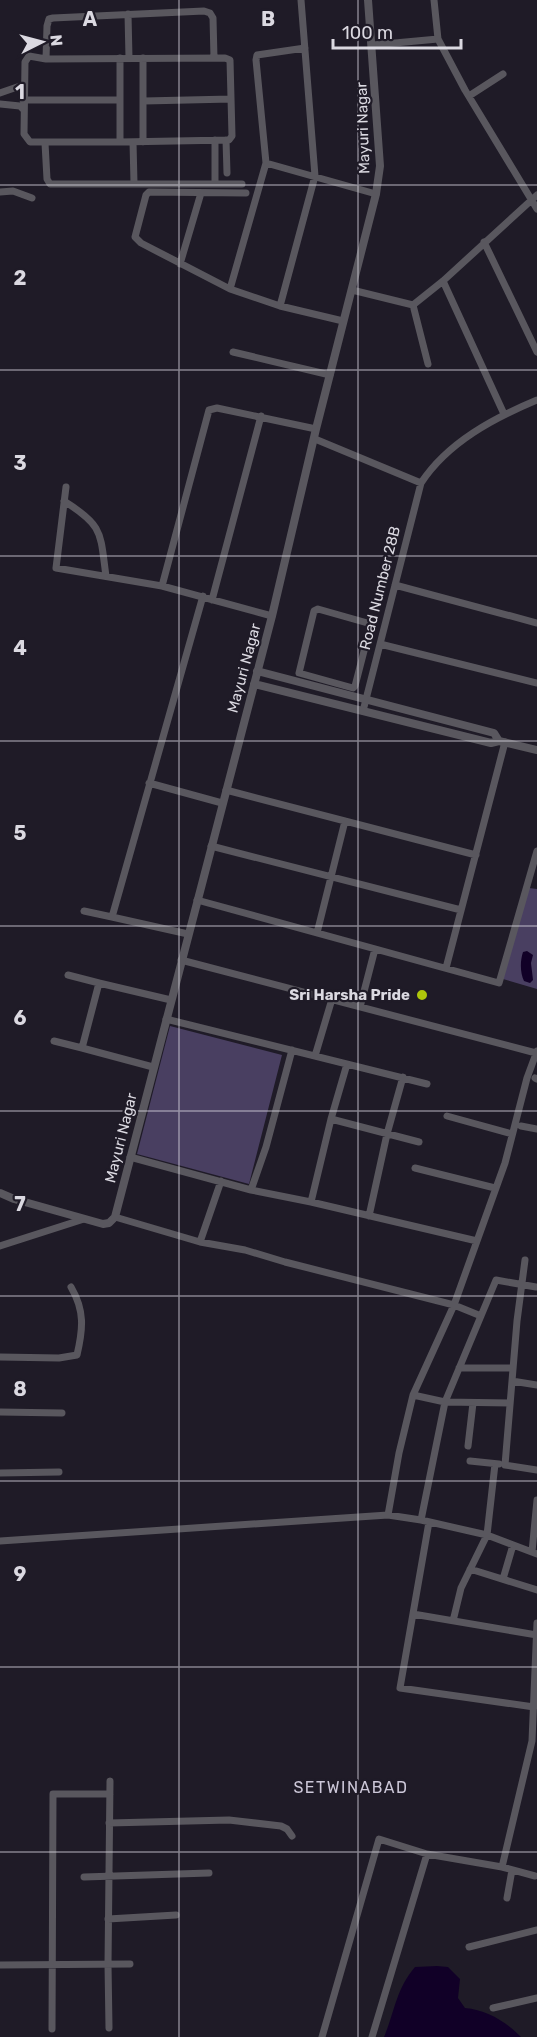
<svg xmlns="http://www.w3.org/2000/svg" width="537" height="2037" viewBox="0 0 537 2037" font-family="Rubik,sans-serif">
	<style>
		.green { fill: #493f61 }
		.water { fill: #110027 }
		.lines { fill: none; stroke-linecap: round; stroke-linejoin: round }
		.minor { stroke: #59575e; stroke-width: 7 }
		.tertiary { stroke: #59575e; stroke-width: 8 }
		.grid { fill: none; stroke: #dbd9e1; stroke-width: 1.5; stroke-opacity: 0.55 }
		.poi-dot { fill: #aec60b; stroke: #1f1b27; stroke-width: 2 }
		.labels { text-anchor: middle; stroke-width: 4.5; stroke-linejoin: round; paint-order: stroke }
		.street-label { font-size: 15px; fill: #dbd9e1; stroke: #1f1b27 }
		.poi-label { font-size: 15px; font-weight: bold; fill: #dbd9e1; stroke: #1f1b27; text-anchor: end }
		.neighbourhood-label { font-size: 16px; letter-spacing: 1.5px; fill: #ccc7d8; stroke: #1f1b27 }
		.grid-label { font-size: 20px; text-anchor: middle; font-weight: bold; fill: #dbd9e1; stroke: #1f1b27; stroke-width: 4.5; stroke-linejoin: round; paint-order: stroke }
	</style>
	<rect width="100%" height="100%" fill="#1f1b27"/>
	<path class="green" d="M529,888L537,889V989L503,979Z
		M170,1026L282,1055L249,1184L137,1154Z"/>
	<path class="water" d="M527,951L533,955L531,963L533,980L530,983L524,981C520,973 520,961 523,952Z
		M437,1966L448,1967L460,1979L458,1998L465,2008C487,2010 505,2021 521,2037H384C395,2011 396,1989 415,1967Z"/>
	<g class="lines">
		<path class="minor" d="M434,0L438,39
			M128,14L129,58
			M373,45L438,39L465,90L537,209
			M305,48L257,55L256,60L266,163L376,194
			M29,56L46,59L225,58L230,60L232,136L229,140L120,142H30L24,134L25,62Z
			M120,58V142
			M143,58V142
			M46,59L47,26L49,19L53,18L204,11L210,13L213,18L214,58
			M0,93L23,85
			M469,96L503,74
			M23,100H120
			M144,101L231,99
			M0,104L20,106L23,109
			M215,140V184
			M226,140L227,173
			M133,142L134,183
			M45,143L47,179L50,184H242
			M0,192L13,191L32,198
			M246,193L149,192L146,195L135,237L141,243L230,289L280,306L343,321
			M484,242L537,352
			M180,264L201,193
			M443,281L504,414
			M230,289L266,163
			M352,290L413,305L443,281L537,195
			M413,305L428,364
			M280,306L315,176L301,0
			M233,352L330,375
			M315,439L421,483
			M66,487L56,568L162,586L272,616
			M64,501C104,526 100,533 106,576
			M395,585L537,623
			M162,586L209,410L217,408L316,429
			M212,600L261,416
			M318,609L371,624L355,686L353,688L299,673L314,611Z
			M380,644L537,683
			M363,711L421,483C448,442 494,418 537,400
			M149,783L222,803
			M226,790L476,855
			M211,846L461,910
			M197,900L499,983L537,851
			M84,911L112,917
			M317,933L345,821
			M188,934L112,917L203,596
			M181,960L536,1053
			M446,968L505,742
			M68,975L99,983
			M360,1007L375,949
			M166,1019L427,1084
			M54,1041L82,1048
			M315,1056L332,999
			M153,1067L82,1048L99,983L171,1000
			M535,1078L537,1079
			M447,1116L512,1134
			M331,1119L419,1142
			M521,1126L537,1129
			M130,1157L251,1190L311,1202L477,1241
			M415,1168L495,1188
			M251,1190L266,1147L292,1050
			M311,1202L331,1119L347,1064
			M369,1216L387,1134L403,1077
			M115,1217L200,1242L245,1250L285,1262L454,1305L481,1316
			M200,1242L221,1181
			M0,1246L84,1219
			M525,1260L517,1321L505,1465L537,1470
			M0,1357L59,1358L77,1355C83,1329 85,1311 71,1287
			M459,1368H513
			M512,1381L537,1385
			M413,1395L445,1402L510,1403
			M0,1412L62,1413
			M468,1446L473,1403
			M470,1461L499,1464
			M0,1473L59,1472
			M388,1515L399,1453L413,1395L454,1305L505,1163L527,1078L537,1051
			M421,1520L445,1402L496,1280L536,1287
			M429,1522L400,1688L534,1707
			M0,1541L388,1515L421,1520L487,1535L537,1554
			M532,1552L537,1500
			M470,1569L537,1590
			M503,1579L513,1545
			M413,1614L537,1635
			M453,1621L461,1588L487,1535L495,1464
			M109,1823L229,1820L281,1826L287,1829L292,1836
			M502,1867L532,1741L537,1623
			M84,1877L209,1873
			M507,1898L512,1870
			M108,1919L176,1915
			M469,1947L537,1930
			M0,1965L130,1964
			M493,2008L537,1998
			M109,2028L108,1964L110,1781
			M52,2029L53,1794H110
			M322,2037L379,1839L427,1854
			M372,2037L427,1854L502,1867L535,1876"/>
		<path class="tertiary" d="M257,671L494,733L499,741
			M254,684L491,743L499,741L537,750
			M0,1193L14,1199L103,1224L109,1223L115,1217L272,616L316,429L376,194L380,166L368,0"/>
	</g>
	<path class="grid" d="M179,0V2037M358,0V2037M0,185H537M0,370H537M0,556H537M0,741H537M0,926H537M0,1111H537M0,1296H537M0,1481H537M0,1667H537M0,1852H537"/>
	<circle class="poi-dot" cx="422" cy="995" r="6"/>
	<g class="labels">
		<g class="street-label">
			<text transform="translate(363 128) rotate(-92)" y="5">Mayuri Nagar</text>
			<text transform="translate(380 588) rotate(-76)" y="5">Road Number 28B</text>
			<text transform="translate(244 668) rotate(-75)" y="5">Mayuri Nagar</text>
			<text transform="translate(121 1138) rotate(-76)" y="5">Mayuri Nagar</text>
		</g>
		<g class="poi-label">
			<text x="410" y="1000">Sri Harsha Pride</text>
		</g>
		<g class="neighbourhood-label">
			<text x="351" y="1793">SETWINABAD</text>
		</g>
	</g>
	<g class="grid-label">
		<text x="90" y="26">A</text>
		<text x="268" y="26">B</text>
		<text x="20" y="99">1</text>
		<text x="20" y="285">2</text>
		<text x="20" y="470">3</text>
		<text x="20" y="655">4</text>
		<text x="20" y="840">5</text>
		<text x="20" y="1025">6</text>
		<text x="20" y="1211">7</text>
		<text x="20" y="1396">8</text>
		<text x="20" y="1581">9</text>
	</g>
	<g transform="translate(42 42) rotate(84)" stroke="#1f1b27" stroke-width="4.5" paint-order="stroke">
	<path d="M0-4.5L10 22L0 15L-10 22Z" fill="#dbd9e1"/>
	<text y="-9" font-size="16" font-weight="bold" text-anchor="middle" fill="#dbd9e1">N</text>
	</g>
	<path d="M333 39v9h128v-9" fill="none" stroke="#dbd9e1" stroke-width="3"/>
	<text x="342" y="39" font-size="18" fill="#dbd9e1" stroke="#1f1b27" stroke-width="4.5" paint-order="stroke">100 m</text>
</svg>
